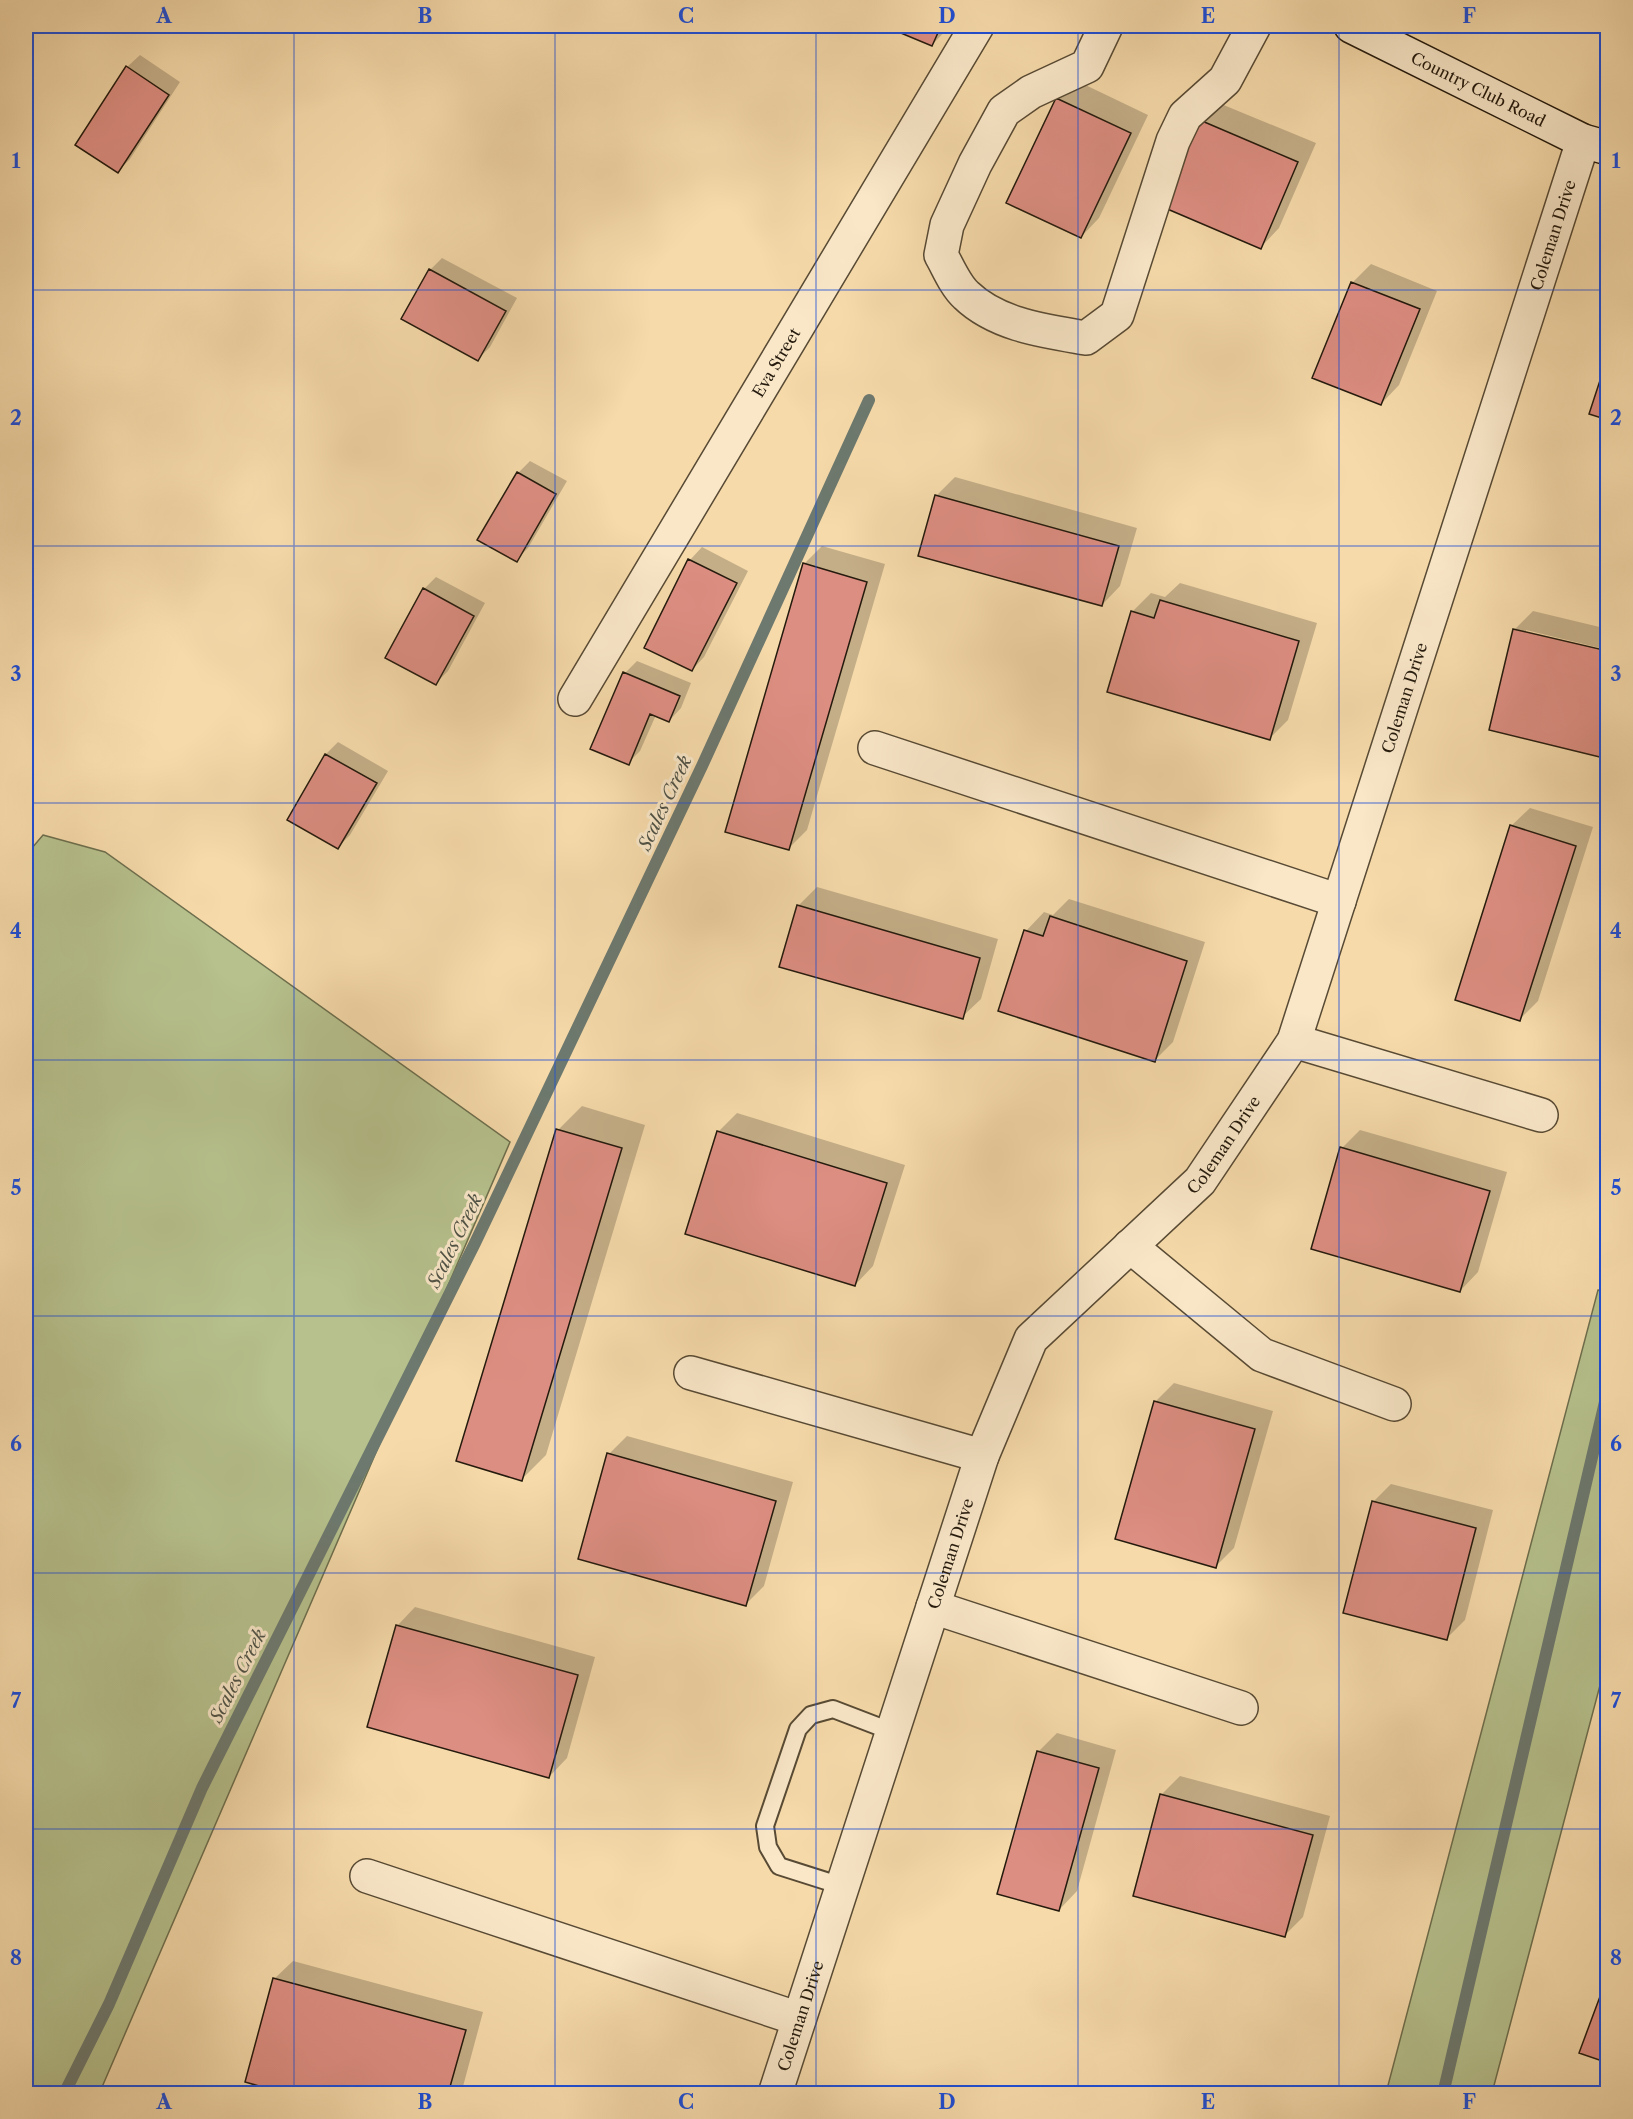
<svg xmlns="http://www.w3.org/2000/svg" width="1633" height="2119" viewBox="0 0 1633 2119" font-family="'Libre Caslon Text',serif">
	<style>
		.green { fill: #b6c18d; stroke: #6d6e4d; stroke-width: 1.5 }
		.shadow { fill: #0003 }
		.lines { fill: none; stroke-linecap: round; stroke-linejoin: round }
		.stream { stroke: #6d796f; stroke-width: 12 }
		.building { fill: #dd8e82; stroke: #241a0d; stroke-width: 1.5 }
		.lane-casing { stroke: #584a34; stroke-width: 20 }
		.street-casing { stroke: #584a34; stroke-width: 36 }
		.secondary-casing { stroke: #241a0d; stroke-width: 36 }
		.lane { stroke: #f9e7c8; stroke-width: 16 }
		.street { stroke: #f9e7c8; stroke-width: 33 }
		.secondary { stroke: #f9e7c8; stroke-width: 33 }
		.grid { fill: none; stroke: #1d4ed8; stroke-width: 1.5; stroke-opacity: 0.55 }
		.labels { text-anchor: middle; stroke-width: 6; stroke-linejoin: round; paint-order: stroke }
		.street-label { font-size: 16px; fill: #241a0d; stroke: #f9e7c8 }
		.water-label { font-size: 18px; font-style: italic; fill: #4f5246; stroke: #f9e7c8 }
		.neatline { fill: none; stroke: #1d4ed8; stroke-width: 2 }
		.grid-label { font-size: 20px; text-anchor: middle; font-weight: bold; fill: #1d4ed8 }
	</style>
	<rect width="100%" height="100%" fill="#f6daaa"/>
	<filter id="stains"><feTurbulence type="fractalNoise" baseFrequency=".00333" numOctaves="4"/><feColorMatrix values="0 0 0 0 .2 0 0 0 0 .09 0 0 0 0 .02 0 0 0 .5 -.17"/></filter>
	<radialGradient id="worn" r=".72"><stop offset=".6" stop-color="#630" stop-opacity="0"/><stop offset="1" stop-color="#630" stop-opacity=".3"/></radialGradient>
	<path class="green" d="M43,835L105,852L510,1142L99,2094L26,2093V855Z
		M1598,1290L1608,1292L1607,1659L1492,2093H1386Z"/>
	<path class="shadow" d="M888,26H950L932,45Z
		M140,55L180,82L130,159L118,171L127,67Z
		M1075,80L1148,115L1099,218L1081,237L1057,99Z
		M1214,101L1316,143L1279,228L1261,247L1196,119Z
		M442,258L517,298L490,347L478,359L430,270Z
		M1371,264L1437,291L1399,385L1381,404L1352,283Z
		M530,461L567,481L528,548L516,560L518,473Z
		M955,477L1137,528L1120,586L1102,605L936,496Z
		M822,546L885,564L807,830L789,848L804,564Z
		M702,547L748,571L704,657L692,670L646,647L690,560Z
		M436,577L485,603L448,671L436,683L424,589Z
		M1180,583L1317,623L1288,720L1270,738L1132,612L1151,593L1165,597Z
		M1533,611L1608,629V650L1526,630V633L1515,629Z
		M637,661L691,683L681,708L669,721L656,715L640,751L628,763L625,673Z
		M338,742L388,771L350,835L338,847L289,819L326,754Z
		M1530,808L1593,827L1538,1001L1520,1019L1511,826Z
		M817,887L998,939L981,999L962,1017L798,906Z
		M1069,899L1205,942L1173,1042L1155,1060L1026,931L1044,912L1053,915Z
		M582,1106L645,1125L546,1455L522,1479L558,1130Z
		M737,1113L905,1165L873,1266L855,1285L718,1132Z
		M1360,1130L1507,1172L1478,1272L1460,1291L1342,1148Z
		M1174,1383L1273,1411L1234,1548L1216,1566L1155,1402Z
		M627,1436L793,1482L764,1586L746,1604L609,1454Z
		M1391,1484L1493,1510L1465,1620L1446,1639L1373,1502Z
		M415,1607L595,1657L567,1758L549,1777L397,1626Z
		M1057,1733L1116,1750L1077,1891L1059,1910L1038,1752Z
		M1180,1776L1330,1816L1303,1917L1285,1935L1161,1795Z
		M293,1961L483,2012L461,2094H293L274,1979Z"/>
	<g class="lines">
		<path class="stream" d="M64,2094L109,2004L202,1788L475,1243L702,766L869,400
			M1443,2094L1608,1389"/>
	</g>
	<path class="building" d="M884,26H941L932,46Z
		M126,66L169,95L118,173L75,145Z
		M1056,98L1131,133L1081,238L1006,203Z
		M1195,118L1298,162L1261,249L1158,205Z
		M429,269L506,311L478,361L401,319Z
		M1351,282L1420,309L1381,405L1312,378Z
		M1608,356V420L1589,414Z
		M517,472L556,494L517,562L477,540Z
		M935,495L1119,546L1102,606L918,556Z
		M688,559L737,583L692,671L644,648Z
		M803,563L867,582L789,850L725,832Z
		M423,588L474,616L436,685L385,658Z
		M1160,600L1299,641L1270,740L1107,692L1131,611L1154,618Z
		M1513,629L1608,651V759L1489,730Z
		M623,672L680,696L669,722L650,714L629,765L590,749Z
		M325,754L377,783L338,849L287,820Z
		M1510,825L1576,846L1520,1021L1455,1000Z
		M797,905L980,958L963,1019L779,967Z
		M1050,916L1187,961L1155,1062L998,1011L1024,930L1043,936Z
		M556,1129L622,1148L522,1481L456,1461Z
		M717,1131L887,1183L855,1286L685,1234Z
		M1340,1147L1490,1191L1460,1292L1311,1249Z
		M1154,1401L1255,1429L1216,1568L1115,1539Z
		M607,1453L776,1501L746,1606L578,1559Z
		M1372,1501L1476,1528L1447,1640L1343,1613Z
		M396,1625L578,1675L549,1778L367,1727Z
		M1037,1751L1099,1768L1059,1911L997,1894Z
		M1160,1794L1313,1835L1285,1937L1133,1896Z
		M1608,1975V2063L1579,2053Z
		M273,1978L466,2030L448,2094H287L245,2082Z"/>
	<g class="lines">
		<defs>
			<path id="lane" d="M842,1886L779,1866L768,1847L765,1826L798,1729L811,1715L833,1709L893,1732"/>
			<g id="street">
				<path d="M1106,26L1087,66L1031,92L1004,111L975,164L947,225L941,255C948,267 955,285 966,295C997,325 1045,331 1086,338L1117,315L1173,141L1185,116L1225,80L1254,26"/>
				<path id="s1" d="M575,699L977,26"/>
				<path d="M875,748L1339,901"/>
				<path d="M1294,1041L1541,1115"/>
				<path d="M1130,1246L1262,1355L1394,1404"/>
				<path d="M691,1373L982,1456"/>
				<path d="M933,1607L1241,1708"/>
				<path d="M367,1876L799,2019"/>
				<path id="s2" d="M775,2094L982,1456L1031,1339L1200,1181L1294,1041L1583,141"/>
			</g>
			<g id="secondary">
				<path id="s3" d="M1351,26L1583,141L1608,148"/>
			</g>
		</defs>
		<use href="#lane" class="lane-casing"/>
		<use href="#street" class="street-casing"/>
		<use href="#secondary" class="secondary-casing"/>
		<use href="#lane" class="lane"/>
		<use href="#street" class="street"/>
		<use href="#secondary" class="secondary"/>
	</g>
	<path class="grid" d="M294,26V2094M555,26V2094M816,26V2094M1078,26V2094M1339,26V2094M26,290H1608M26,546H1608M26,803H1608M26,1060H1608M26,1316H1608M26,1573H1608M26,1829H1608"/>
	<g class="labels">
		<g class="street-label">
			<text dy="6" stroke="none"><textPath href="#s3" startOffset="142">Country Club Road</textPath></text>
			<text dy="6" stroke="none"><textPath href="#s2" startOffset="2044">Coleman Drive</textPath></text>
			<text dy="6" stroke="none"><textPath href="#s1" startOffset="392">Eva Street</textPath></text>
			<text dy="6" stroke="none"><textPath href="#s2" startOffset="1558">Coleman Drive</textPath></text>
			<text dy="6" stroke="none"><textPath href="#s2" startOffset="1072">Coleman Drive</textPath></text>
			<text dy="6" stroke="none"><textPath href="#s2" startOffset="568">Coleman Drive</textPath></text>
			<text dy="6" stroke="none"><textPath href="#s2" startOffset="82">Coleman Drive</textPath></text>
		</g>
		<g class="water-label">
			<text transform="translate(665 803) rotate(-65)" y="6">Scales Creek</text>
			<text transform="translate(455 1241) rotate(-64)" y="6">Scales Creek</text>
			<text transform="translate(238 1676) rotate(-63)" y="6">Scales Creek</text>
		</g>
	</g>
	<rect width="1633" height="2119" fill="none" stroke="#f6daaa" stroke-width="66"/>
	<rect x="33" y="33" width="1567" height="2053" class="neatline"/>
	<g class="grid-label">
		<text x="164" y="23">A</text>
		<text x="425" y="23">B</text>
		<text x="686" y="23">C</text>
		<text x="947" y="23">D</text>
		<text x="1208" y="23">E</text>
		<text x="1469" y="23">F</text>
		<text x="16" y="168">1</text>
		<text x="1616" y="168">1</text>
		<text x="16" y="425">2</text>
		<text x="1616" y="425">2</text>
		<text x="16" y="681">3</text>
		<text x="1616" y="681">3</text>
		<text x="16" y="938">4</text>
		<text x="1616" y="938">4</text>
		<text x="16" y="1195">5</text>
		<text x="1616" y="1195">5</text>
		<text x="16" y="1451">6</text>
		<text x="1616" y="1451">6</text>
		<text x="16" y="1708">7</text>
		<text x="1616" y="1708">7</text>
		<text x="16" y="1965">8</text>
		<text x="1616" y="1965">8</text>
		<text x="164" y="2109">A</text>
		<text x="425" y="2109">B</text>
		<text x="686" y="2109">C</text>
		<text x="947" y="2109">D</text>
		<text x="1208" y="2109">E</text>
		<text x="1469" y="2109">F</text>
	</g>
	<rect width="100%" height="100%" filter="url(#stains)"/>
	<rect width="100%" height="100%" fill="url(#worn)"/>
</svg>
